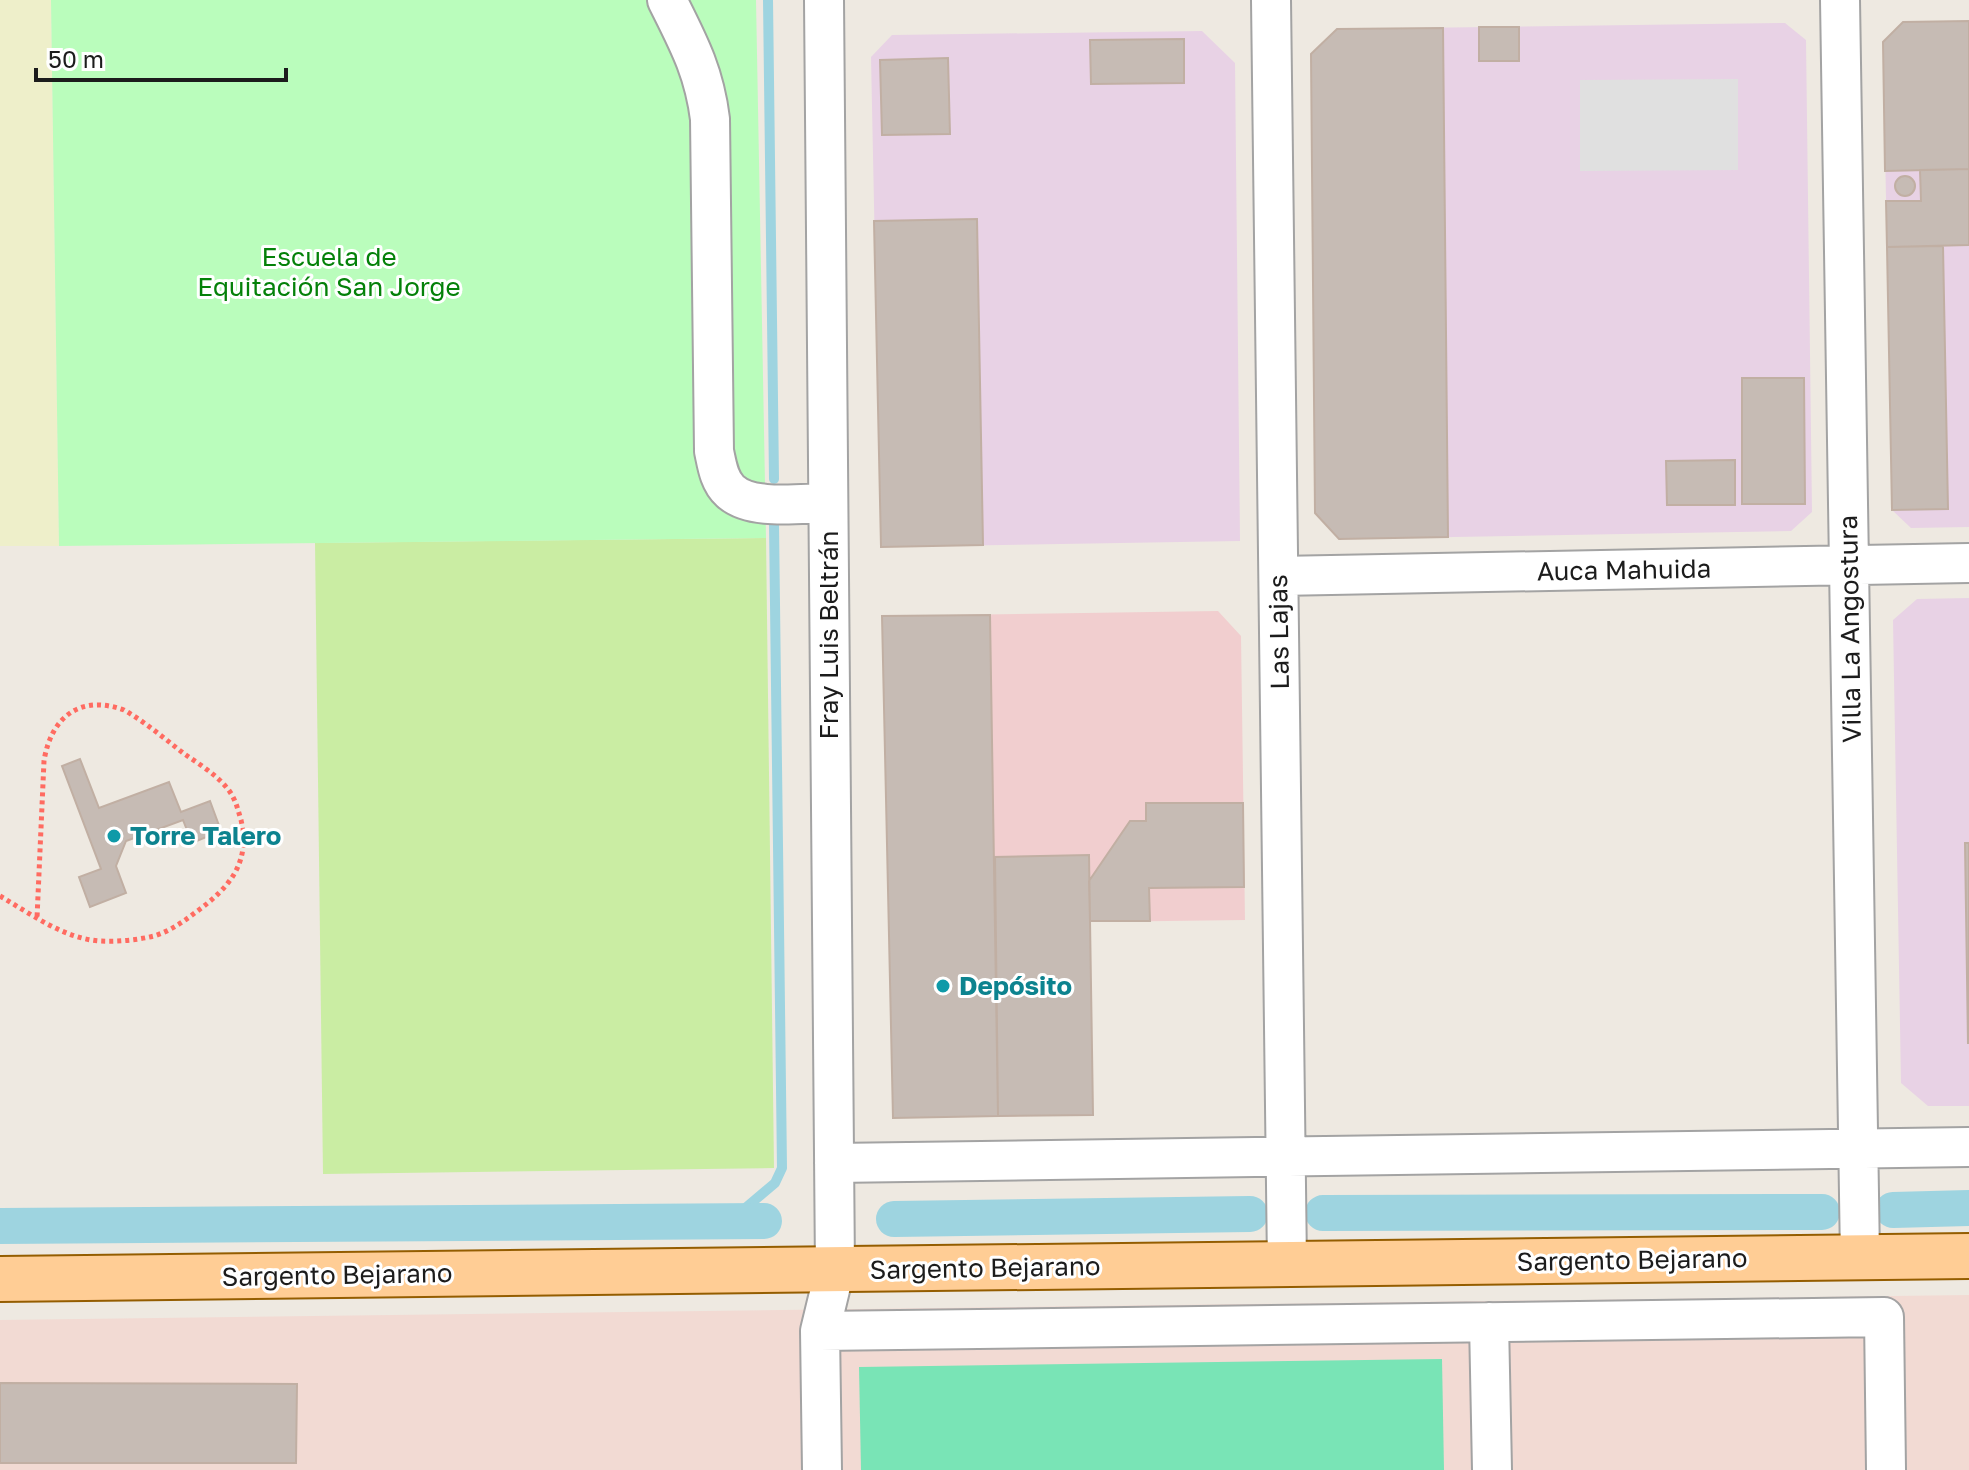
<svg xmlns="http://www.w3.org/2000/svg" width="1969" height="1470" viewBox="0 0 1969 1470" font-family="'Golos Text',sans-serif">
	<style>
		.commercial { fill: #f1cecf }
		.industrial { fill: #e8d2e5 }
		.military { fill: #f2dad3 }
		.farmland { fill: #eeefca }
		.grass { fill: #caeda3 }
		.park { fill: #bafdbc }
		.pitch { fill: #79e4b6 }
		.parking { fill: #e0e0e0 }
		.lines { fill: none; stroke-linecap: round; stroke-linejoin: round }
		.stream { stroke: #9ed4e0; stroke-width: 10 }
		.canal { stroke: #9ed4e0; stroke-width: 36 }
		.building { fill: #c6bbb4; stroke: #c1afa3; stroke-width: 2 }
		.minor-casing { stroke: #a3a3a3; stroke-width: 42 }
		.major-casing { stroke: #945d00; stroke-width: 48 }
		.path { stroke: #ff6b61; stroke-width: 5; stroke-dasharray: 4 4; stroke-linecap: butt }
		.minor { stroke: #fff; stroke-width: 38 }
		.major { stroke: #ffcd95; stroke-width: 44 }
		.culture-dot { fill: #0f9aa8; stroke: #fff; stroke-width: 3 }
		.labels { text-anchor: middle; stroke-width: 6; stroke-linejoin: round; paint-order: stroke }
		.park-label { font-size: 26px; fill: #048109; stroke: #fff }
		.street-label { font-size: 26px; fill: #1c1c1c; stroke: #fff }
		.culture-label { font-size: 26px; font-weight: bold; fill: #0d838f; stroke: #fff; text-anchor: start }
	</style>
	<rect width="100%" height="100%" fill="#eee9e1"/>
	<path class="commercial" d="M1218,611L1241,636L1245,920L1090,922L1093,1115L893,1118L882,616Z"/>
	<path class="industrial" d="M1969,21V527L1911,528L1892,510L1883,42L1903,22Z
		M1785,23L1806,40L1812,512L1791,531L1339,539L1311,54L1337,29Z
		M1202,31L1235,63L1240,541L881,547L871,57L892,35Z
		M1969,598V1106H1928L1901,1083L1893,620L1917,599Z"/>
	<path class="military" d="M1969,1295V1470H0V1320Z"/>
	<path class="farmland" d="M0,0H51L59,546H0Z"/>
	<path class="grass" d="M766,538L774,1168L323,1174L315,543Z"/>
	<path class="park" d="M51,0H756L766,538L59,546Z"/>
	<path class="pitch" d="M1442,1359L1444,1470H861L859,1367Z"/>
	<path class="parking" d="M1738,79V170L1580,171V80Z"/>
	<g class="lines">
		<path class="stream" d="M768,0L774,479
			M730,1221L775,1183L782,1168L774,523"/>
		<path class="canal" d="M1893,1210L1969,1208
			M1323,1213L1822,1212
			M894,1219L1250,1214
			M0,1226L764,1221"/>
	</g>
	<path class="building" d="M1969,21V169L1885,171L1883,42L1903,22Z
		M1479,27H1519V61H1479Z
		M1443,28L1448,537L1339,539L1315,513L1311,54L1337,29Z
		M1184,39V83L1091,84L1090,40Z
		M948,58L950,134L882,135L880,60Z
		M1969,169V245L1887,247L1886,201H1921L1920,170Z
		M1895 186a10 10 0 1 1 20 0a10 10 0 1 1-20 0Z
		M977,219L983,545L881,547L874,221Z
		M1943,246L1948,509L1892,510L1887,247Z
		M1742,378H1804L1805,504H1742Z
		M1735,460V505H1667L1666,461Z
		M990,615L998,1116L893,1118L882,616Z
		M80,759L99,808L169,782L181,812L210,801L221,831L192,843L183,820L126,841L116,866L126,893L90,907L79,877L101,869L62,766Z
		M1146,803H1243L1244,887L1149,888L1150,921H1090L1089,881L1130,821H1146Z
		M1965,843H1969V1043H1968Z
		M1089,855L1093,1115L998,1116L995,857Z
		M0,1383L297,1384L296,1463H0Z"/>
	<g class="lines">
		<defs>
			<path id="minor" d="M667,0C688,42 704,71 710,119L714,451C717,465 719,481 730,491C751,511 801,503 828,503
				M1271,0L1287,1264
				M1840,0L1860,1257
				M1279,576L1969,563
				M834,1163L1969,1147
				M1489,1322L1492,1470
				M820,1331L1884,1317L1886,1470
				M822,1470L820,1331L835,1269L824,0"/>
			<path id="major" d="M0,1279L1969,1256"/>
		</defs>
		<use href="#minor" class="minor-casing"/>
		<use href="#major" class="major-casing"/>
		<path class="path" d="M0,896C31,914 63,938 99,941C117,942 137,940 154,936C170,931 183,922 196,912C229,888 251,863 241,820C238,810 236,801 230,792C219,776 199,764 183,753C164,738 145,722 124,710C80,694 51,717 44,761L37,918"/>
		<use href="#minor" class="minor"/>
		<use href="#major" class="major"/>
	</g>
	<g class="culture-dot">
		<circle cx="114" cy="836" r="8"/>
		<circle cx="943" cy="986" r="8"/>
	</g>
	<g class="labels">
		<g class="park-label">
			<text x="329" y="266">Escuela de<tspan x="329" dy="30">Equitación San Jorge</tspan></text>
		</g>
		<g class="street-label">
			<text transform="translate(1624 570) rotate(-1)" y="9">Auca Mahuida</text>
			<text transform="translate(1850 629) rotate(-91)" y="9">Villa La Angostura</text>
			<text transform="translate(1279 632) rotate(-91)" y="9">Las Lajas</text>
			<text transform="translate(829 635) rotate(-90)" y="9">Fray Luis Beltrán</text>
			<text transform="translate(1632 1260) rotate(-1)" y="9">Sargento Bejarano</text>
			<text transform="translate(985 1268) rotate(-1)" y="9">Sargento Bejarano</text>
			<text transform="translate(337 1275) rotate(-1)" y="9">Sargento Bejarano</text>
		</g>
		<g class="culture-label">
			<text x="130" y="845">Torre Talero</text>
			<text x="959" y="995">Depósito</text>
		</g>
	</g>
	<path d="M36 68v12h250v-12" fill="none" stroke="#1c1c1c" stroke-width="4"/>
	<text x="48" y="68" font-size="24" fill="#1c1c1c" stroke="#ffffff" stroke-width="6" paint-order="stroke">50 m</text>
</svg>
